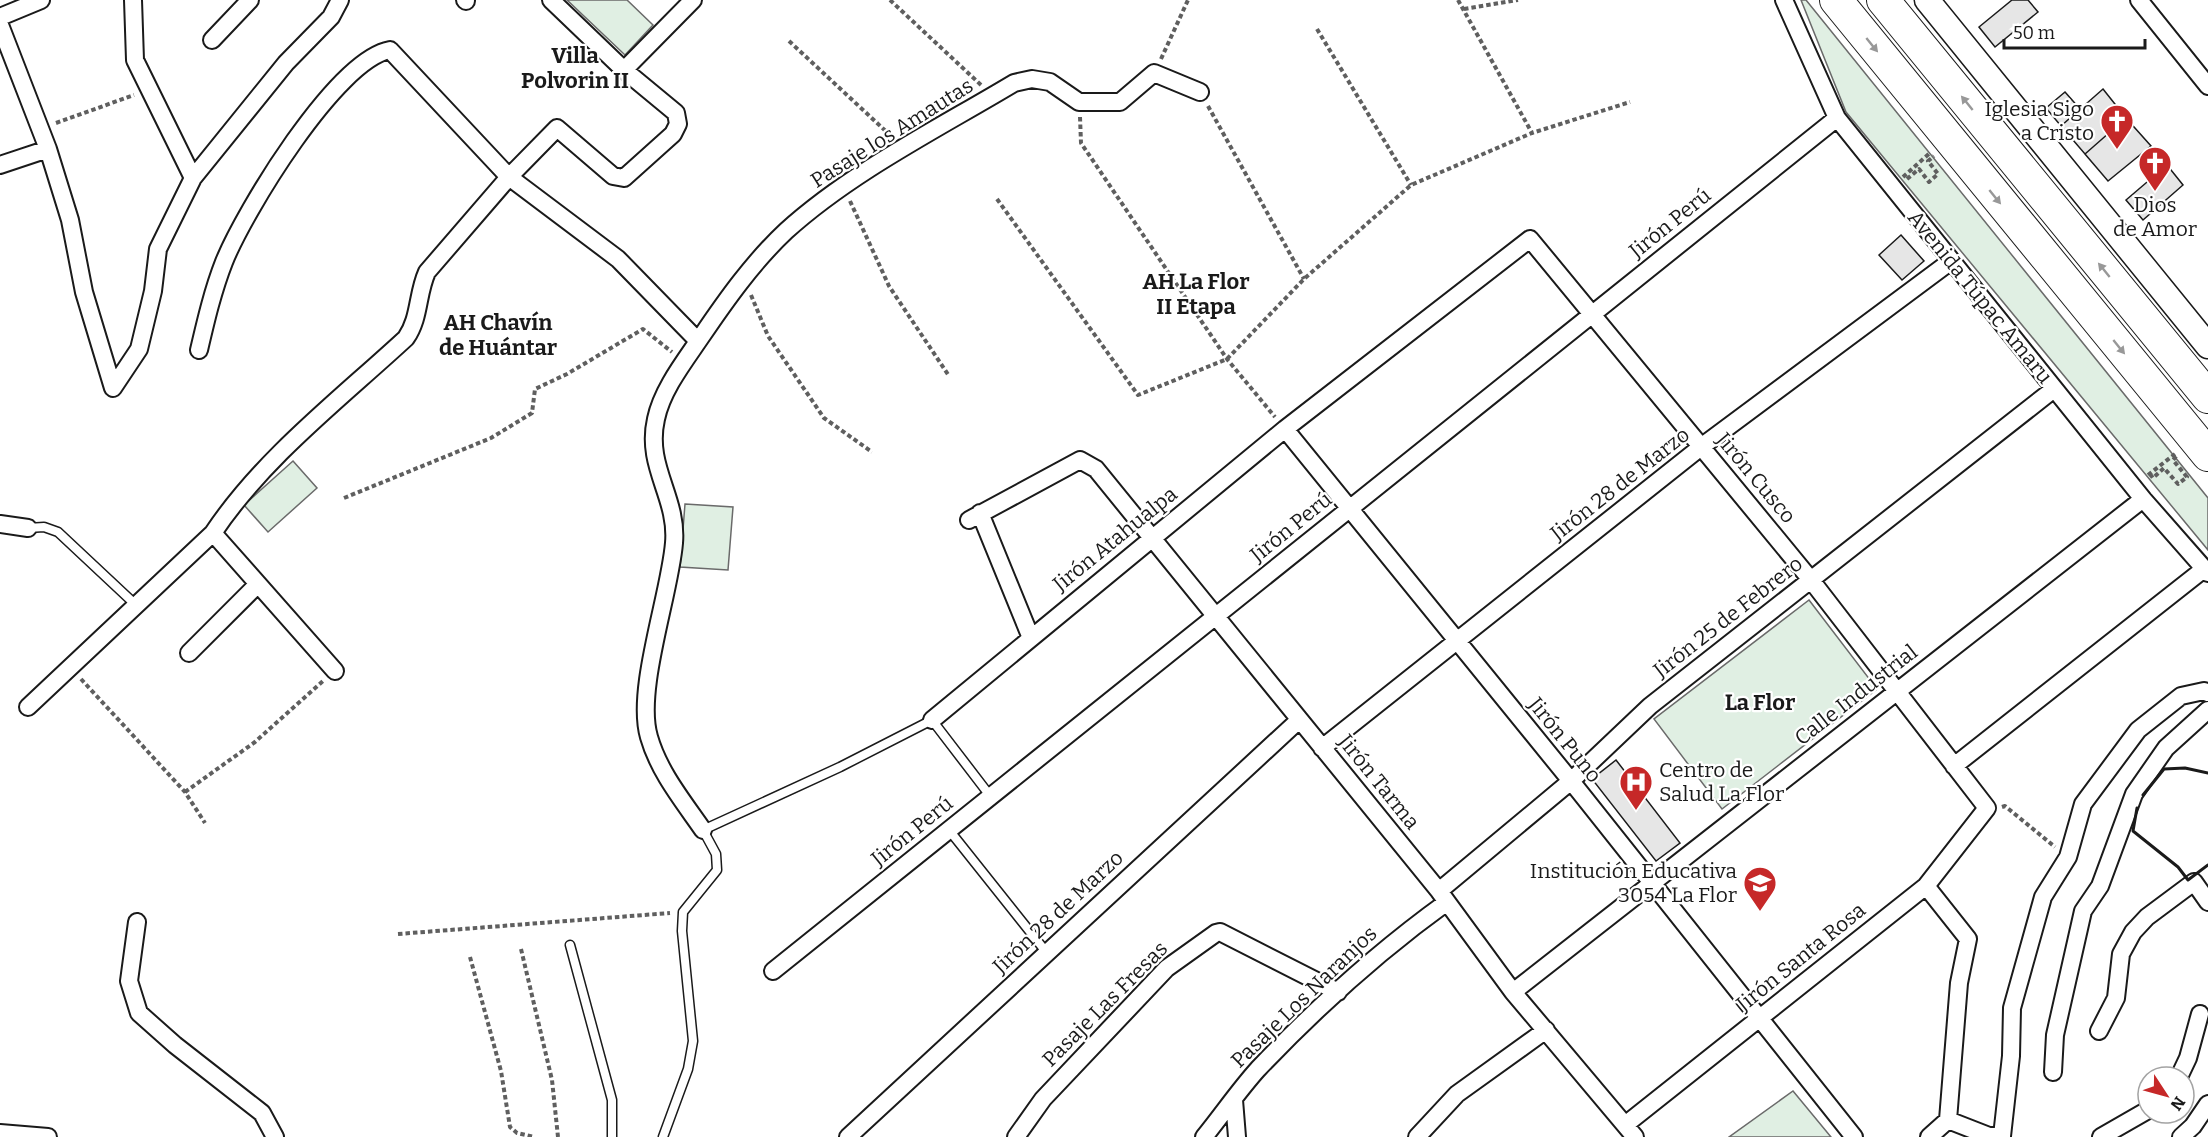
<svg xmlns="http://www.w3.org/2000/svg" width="2208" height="1137" viewBox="0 0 2208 1137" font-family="Bitter,serif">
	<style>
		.green { fill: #e0efe3; stroke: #6a6a6a; stroke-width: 1.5 }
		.building { fill: #e6e6e6; stroke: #1a1a1a; stroke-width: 1.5 }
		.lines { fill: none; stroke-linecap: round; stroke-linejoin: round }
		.lane-casing { stroke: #1a1a1a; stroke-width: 11 }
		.street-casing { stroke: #1a1a1a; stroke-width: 20 }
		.secondary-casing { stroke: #1a1a1a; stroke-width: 27 }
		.highway-casing { stroke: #1a1a1a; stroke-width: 34 }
		.path { stroke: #5f5f5f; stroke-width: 4; stroke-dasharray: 4.5 3; stroke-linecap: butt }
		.lane { stroke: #fff; stroke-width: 8 }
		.street { stroke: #fff; stroke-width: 16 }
		.secondary { stroke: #fff; stroke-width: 24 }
		.highway { stroke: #fff; stroke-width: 32 }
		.wall { stroke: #1a1a1a; stroke-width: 3 }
		.oneway { fill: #989898 }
		.labels { text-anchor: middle; stroke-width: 4.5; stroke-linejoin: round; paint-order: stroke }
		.poi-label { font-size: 21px; fill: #1a1a1a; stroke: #fff; text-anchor: end }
		.street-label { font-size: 21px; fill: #1a1a1a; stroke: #fff }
		.neighbourhood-label { font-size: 22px; font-weight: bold; fill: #1a1a1a; stroke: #fff }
	</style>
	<rect width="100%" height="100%" fill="#fff"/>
	<path class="green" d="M567,0H627L653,25L625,55Z
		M1801,0H1806L2208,498V550L1846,112Z
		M293,461L317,488L268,532L244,505Z
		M685,504L733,507L728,570L680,567Z
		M1809,600L1877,689L1722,809L1654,719Z
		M1793,1091L1831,1137H1729Z"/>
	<path class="building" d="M2012,0H2028L2038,12L1995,47L1979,27Z
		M2103,89L2126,118L2085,154L2061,126Z
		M2065,92L2080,109L2061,126L2046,108Z
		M2126,118L2151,146L2108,181L2085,154Z
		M2167,165L2183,185L2143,220L2126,200Z
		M1901,235L1924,261L1902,280L1879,255Z
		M1616,760L1680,843L1656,861L1592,779Z"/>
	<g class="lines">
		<defs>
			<path id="lane" d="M28,528L44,527L58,532L137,606
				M949,830L1047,953
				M570,945L612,1100V1137
				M663,1137L688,1069L693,1041L682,931L683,912L717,870L716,854L703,830L840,767L932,720L991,797"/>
			<path id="street" d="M465,0L466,1
				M1784,0L1837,118L2143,499L2208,573
				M2139,0L2208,86
				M0,17L41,0
				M0,25L48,149L70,220L84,292L113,388L139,349L153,291L158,249L193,178L135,60L133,0
				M212,40L250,0
				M624,70L693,0
				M0,165L48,149
				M193,178L286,63L331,17L340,0
				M199,350C206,320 213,290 224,262C244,212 336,60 390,50L509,177L618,259L698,341
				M1285,429L1571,781L1854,1137
				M980,513L1031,638
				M969,520L1080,460L1096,469L1439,891L1513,992L1635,1137
				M0,524L28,528
				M213,533L335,671
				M189,653L258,584
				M28,707L213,533C263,458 340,399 406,338C420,318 417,294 427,272L509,177L557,128L613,176L624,178L673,134L678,124L676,113L624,70L551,0
				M932,720L1285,429L1530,239L1811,580L1987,808L1926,886L1625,1125
				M1322,748L1701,447L1951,261
				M1954,766L2204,569
				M703,830C683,801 659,772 649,737C635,690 670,594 674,543C678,497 645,467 656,419C662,390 684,362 701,337C726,300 753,262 786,231C851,172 939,128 1014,83L1032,79L1050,82L1079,102H1120L1154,73L1200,92
				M1926,886L1968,939L1959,983L1948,1120L1929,1137
				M1439,891L1571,781L1650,706L2054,389
				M137,922L129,981L139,1013L175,1045L262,1113L275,1137
				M773,971L1837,118
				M1513,992L2143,499
				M2099,1031L2116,998L2121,954L2133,932L2147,917L2194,882L2208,902
				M2053,1072L2055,1035L2083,911L2100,886L2134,794L2166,748L2208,710
				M2179,1077L2188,1058L2200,1014
				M1234,1100L1237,1137
				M1948,1120L1989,1136H2002L2011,1056L2012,1008L2043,897L2068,857L2083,804L2138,730L2181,696L2204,691L2208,693
				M0,1133L48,1137
				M848,1137L1299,720
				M1016,1137L1043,1099L1167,968L1216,933L1220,932L1338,992
				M1204,1137C1222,1115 1239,1090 1258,1069C1316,1008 1379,951 1447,902
				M1417,1137L1457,1094L1546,1030
				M2101,1137L2148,1110
				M2181,1137L2193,1126L2208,1104"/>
			<path id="secondary" d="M1927,0L2208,346"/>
			<path id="highway" d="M1836,0L2208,455
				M1883,0L2208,397"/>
		</defs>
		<use href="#lane" class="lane-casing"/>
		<use href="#street" class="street-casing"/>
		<use href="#secondary" class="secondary-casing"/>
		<use href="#highway" class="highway-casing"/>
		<path class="path" d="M890,0L981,85
			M1458,0L1532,133
			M1464,9L1518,0
			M1317,29L1411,185
			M789,41L891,136
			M1161,59L1188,0
			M1208,106L1304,279
			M1080,117L1081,143L1227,359L1275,417
			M56,123L134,95
			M1903,177L1931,152
			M1907,179L1919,169L1929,182L1938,174L1928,161L1934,156
			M997,199L1138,395L1227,359L1304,279L1411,185L1532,133L1630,102
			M850,201L889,286L949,376
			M751,295L768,336L824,418L872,452
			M2150,474L2153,478L2164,468L2178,484L2187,477L2173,460L2177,455
			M2148,475L2175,454
			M344,498L491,438L532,413L535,389L567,374L643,329L672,352
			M81,679L185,792L205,823
			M185,792L255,742L323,681
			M2002,807L2005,806L2055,847
			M398,934L670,913
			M521,949L552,1080L558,1137
			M470,957L501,1071L510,1127L517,1133L534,1137"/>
		<use href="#lane" class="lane"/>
		<use href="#street" class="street"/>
		<use href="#secondary" class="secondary"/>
		<use href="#highway" class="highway"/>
		<path class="wall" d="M2143,795L2164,769L2185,768L2208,773
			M2137,808L2133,831L2178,867L2188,880L2208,865"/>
	</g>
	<defs><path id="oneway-solid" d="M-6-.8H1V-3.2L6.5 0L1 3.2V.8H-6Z" transform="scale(1.5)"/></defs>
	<g class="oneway">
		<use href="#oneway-solid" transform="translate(1872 45) rotate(51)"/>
		<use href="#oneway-solid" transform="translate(1967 103) rotate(-129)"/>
		<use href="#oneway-solid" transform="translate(1995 197) rotate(51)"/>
		<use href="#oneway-solid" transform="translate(2104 270) rotate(-129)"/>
		<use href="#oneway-solid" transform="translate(2119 347) rotate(51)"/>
	</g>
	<defs>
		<symbol id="church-pin" viewBox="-11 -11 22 30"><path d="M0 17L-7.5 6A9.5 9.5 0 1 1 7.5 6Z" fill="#c62828" stroke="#fff"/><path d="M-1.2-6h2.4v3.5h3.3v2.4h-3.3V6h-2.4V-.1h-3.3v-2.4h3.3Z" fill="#fff"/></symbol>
		<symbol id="hospital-pin" viewBox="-11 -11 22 30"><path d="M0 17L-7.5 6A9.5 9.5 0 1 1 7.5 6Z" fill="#c62828" stroke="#fff"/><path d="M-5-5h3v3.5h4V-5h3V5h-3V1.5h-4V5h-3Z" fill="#fff"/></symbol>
		<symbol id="school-pin" viewBox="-11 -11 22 30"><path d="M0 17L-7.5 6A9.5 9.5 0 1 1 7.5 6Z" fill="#c62828" stroke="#fff"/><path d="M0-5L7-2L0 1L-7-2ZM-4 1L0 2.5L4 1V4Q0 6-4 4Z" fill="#fff"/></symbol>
	</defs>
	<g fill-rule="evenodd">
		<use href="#church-pin" x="2098" y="102" width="38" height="52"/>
		<use href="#church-pin" x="2136" y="144" width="38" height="52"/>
		<use href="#hospital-pin" x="1617" y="763" width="38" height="52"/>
		<use href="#school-pin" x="1741" y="864" width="38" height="52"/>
	</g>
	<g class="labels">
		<g class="poi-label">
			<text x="2094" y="116">Iglesia Sigo<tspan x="2094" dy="24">a Cristo</tspan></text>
			<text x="2155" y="212" text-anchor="middle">Dios<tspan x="2155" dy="24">de Amor</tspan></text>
			<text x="1659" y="777" text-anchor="start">Centro de<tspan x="1659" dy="24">Salud La Flor</tspan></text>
			<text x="1737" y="878">Institución Educativa<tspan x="1737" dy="24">3054 La Flor</tspan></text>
		</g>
		<g class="street-label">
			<text transform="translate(892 133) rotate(-32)" y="7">Pasaje los Amautas</text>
			<text transform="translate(1670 223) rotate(-39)" y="7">Jirón Perú</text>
			<text transform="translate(1980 297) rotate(51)" y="7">Avenida Túpac Amaru</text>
			<text transform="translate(1756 478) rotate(50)" y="7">Jirón Cusco</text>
			<text transform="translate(1620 484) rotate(-38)" y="7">Jirón 28 de Marzo</text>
			<text transform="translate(1291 527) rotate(-39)" y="7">Jirón Perú</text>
			<text transform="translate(1115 539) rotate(-39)" y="7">Jirón Atahualpa</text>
			<text transform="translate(1728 617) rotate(-38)" y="7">Jirón 25 de Febrero</text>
			<text transform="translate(1856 695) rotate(-38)" y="7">Calle Industrial</text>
			<text transform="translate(1565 740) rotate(51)" y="7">Jirón Puno</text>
			<text transform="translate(1379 782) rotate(51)" y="7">Jirón Tarma</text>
			<text transform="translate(912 831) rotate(-39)" y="7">Jirón Perú</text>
			<text transform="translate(1058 912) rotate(-43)" y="7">Jirón 28 de Marzo</text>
			<text transform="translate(1801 957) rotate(-39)" y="7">Jirón Santa Rosa</text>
			<text transform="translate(1304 997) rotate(-44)" y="7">Pasaje Los Naranjos</text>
			<text transform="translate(1105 1004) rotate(-45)" y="7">Pasaje Las Fresas</text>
		</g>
		<g class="neighbourhood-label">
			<text x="575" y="63">Villa<tspan x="575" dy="25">Polvorin II</tspan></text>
			<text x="1196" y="289">AH La Flor<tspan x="1196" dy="25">II Etapa</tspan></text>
			<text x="498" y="330">AH Chavín<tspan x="498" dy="25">de Huántar</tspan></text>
			<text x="1760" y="710">La Flor</text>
		</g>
	</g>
	<g transform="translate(2166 1095) rotate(126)"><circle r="28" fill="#ffffff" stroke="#a3a3a3" stroke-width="1.5"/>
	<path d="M0-4.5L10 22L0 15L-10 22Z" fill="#c62828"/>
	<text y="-9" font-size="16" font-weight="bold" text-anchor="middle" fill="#1a1a1a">N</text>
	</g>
	<path d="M2004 39v9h141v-9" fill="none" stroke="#1a1a1a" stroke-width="3"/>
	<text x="2013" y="39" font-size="18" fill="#1a1a1a" stroke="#ffffff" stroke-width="4.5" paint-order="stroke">50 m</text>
</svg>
